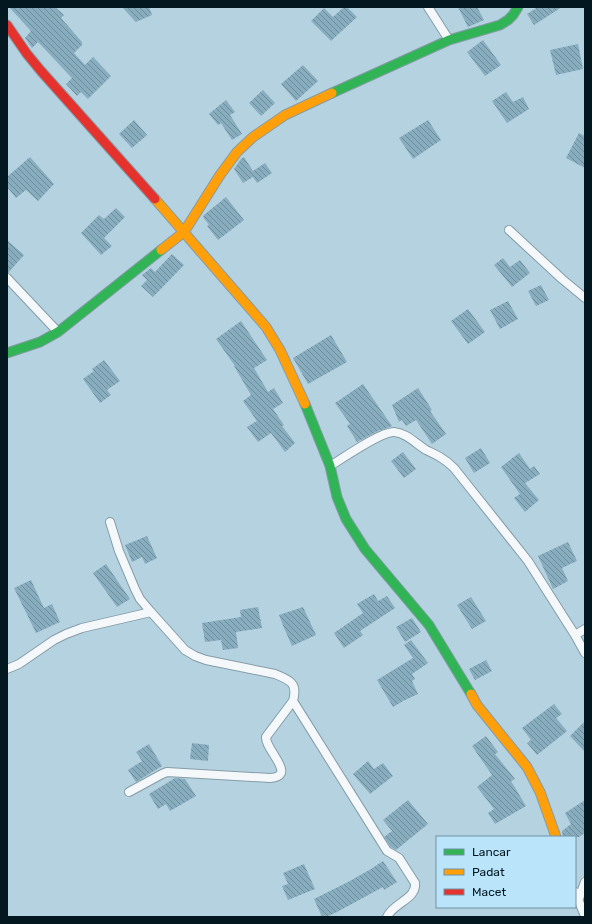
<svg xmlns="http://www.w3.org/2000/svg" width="592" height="924" viewBox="0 0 592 924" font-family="Rubik,sans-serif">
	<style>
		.building { fill: url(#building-back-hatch) }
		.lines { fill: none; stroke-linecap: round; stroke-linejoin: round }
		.street-casing { stroke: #859ca7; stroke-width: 10 }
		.fast-casing { stroke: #859ca7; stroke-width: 11 }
		.slow-casing { stroke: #859ca7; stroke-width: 11 }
		.jam-casing { stroke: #859ca7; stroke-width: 11 }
		.street { stroke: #f4f8fa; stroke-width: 8 }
		.fast { stroke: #30b455; stroke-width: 9 }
		.slow { stroke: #ff9f0a; stroke-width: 9 }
		.jam { stroke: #e5322d; stroke-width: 9 }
	</style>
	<defs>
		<pattern id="building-back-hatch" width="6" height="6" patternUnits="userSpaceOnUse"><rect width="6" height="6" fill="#88adbe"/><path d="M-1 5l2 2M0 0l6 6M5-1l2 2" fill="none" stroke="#6d8c9a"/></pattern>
	</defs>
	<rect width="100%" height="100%" fill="#b5d2e1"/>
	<path class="building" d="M9,7H55L64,15L61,18L82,42V45L74,53L85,65L93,57L111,76L88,99L81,92L77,96L66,84L72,78L38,42L32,48L25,38L31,31Z
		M122,7H149L152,15L136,22Z
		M344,7H347L357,17L331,41L311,21L324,8L333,17Z
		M458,7H477L484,20L468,27Z
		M538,7H562L534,25L527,14Z
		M483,40L501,65L485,76L467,52Z
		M578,44L583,69L556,75L550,50Z
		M303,65L318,81L296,101L281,84Z
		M263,90L275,103L261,116L249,103Z
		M506,92L513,102L523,97L529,109L507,123L492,101Z
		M226,100L235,112L230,115L242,134L232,140L221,123L218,125L209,114Z
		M134,120L147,135L132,148L119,134Z
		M428,120L441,140L413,159L399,138Z
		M579,133L585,136V168L566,158Z
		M30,157L54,184L38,201L26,190L16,198L7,187V177Z
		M244,157L253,171L265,163L272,173L257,183L253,177L243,183L234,169L241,159Z
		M226,197L244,220L218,240L207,226L209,225L203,217L204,215Z
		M116,208L125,217L104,238L112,246L101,255L81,233L99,215L104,219Z
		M7,240L24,255L8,273H7Z
		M172,254L184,265L153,297L141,286L147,280L142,275L151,268L155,272Z
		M503,258L510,267L520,260L530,273L512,287L494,265Z
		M541,285L549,300L536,306L528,291Z
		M508,301L518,319L500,329L490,310Z
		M468,309L485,332L468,344L451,321Z
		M241,321L267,360L254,368L268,392L274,388L283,403L273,409L284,425L282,426L295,443L285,452L271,433L258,442L247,427L257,421L243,401L251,395L234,366H235L216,339Z
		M331,335L347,362L308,384L293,358Z
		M104,360L120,381L107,390L111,395L100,403L83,379L94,371L92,369Z
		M363,384L392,426L378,431L357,442L347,426L350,424L335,403Z
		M418,388L432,410L430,411L446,434L432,444L416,420L406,426L402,420L399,422L392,405Z
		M481,448L490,463L474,473L465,458Z
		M403,452L416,469L404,478L391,461Z
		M519,453L530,469L534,466L540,474L525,483L539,500L525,512L514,498L520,494L501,467Z
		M147,536L157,558L145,564L142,557L132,562L125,545Z
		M568,542L577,561L562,568L568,581L553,589L538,556Z
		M106,564L130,599L117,607L93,573Z
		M31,580L44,608L52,604L60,622L36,633L14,588Z
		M374,594L378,601L387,596L395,608L360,631L363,635L344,648L334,633L363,613L357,604Z
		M471,597L486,621L472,629L457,605Z
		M258,607L262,628L236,632L238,648L223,650L221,640L205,642L202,623L241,617L240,610Z
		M303,607L316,635L292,646L284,628L279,615Z
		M412,618L421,632L405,642L396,627Z
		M411,640L428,663L412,674L415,679L412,681L418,694L403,701L393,707L377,680L413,658L404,645Z
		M486,660L492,671L475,680L469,669Z
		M554,704L562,714L556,718L567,731L537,755L527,743L531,740L522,728Z
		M585,721V752L570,736Z
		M486,736L498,752L495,754L515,779L511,781L526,806L495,824L488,813L494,809L477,787L492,775L472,746Z
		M192,743L209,745L208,761L190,759Z
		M149,744L162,766L136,782L128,770L142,761L136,752Z
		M368,761L374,769L383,763L393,776L370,794L353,774Z
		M175,778L185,779L196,796L170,811L166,804L158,809L149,794Z
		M408,800L428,824L396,850L391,847L384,837L392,831L383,820Z
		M585,800V833L579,837H563L562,831L571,824L565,813Z
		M383,861L397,882L384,890L383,887L337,912L326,917H322L314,899L348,882L371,869Z
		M304,864L315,889L288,900L282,886L288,884L283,873Z"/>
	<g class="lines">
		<defs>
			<path id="street" d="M428,7L449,40
				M509,230L562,279L585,298
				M7,278L58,332
				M330,466C343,458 382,431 394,432C407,433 416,444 426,450C430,452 435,454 440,457C445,460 450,464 454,468L528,561L575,635L585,653
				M110,522L119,551L135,589L140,599L151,612L185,650L195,656L206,660L275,674C290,680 298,683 293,701L266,737C265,750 298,776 270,778L167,772L162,774L129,792
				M575,635L585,629
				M7,669L19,664L54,640L66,634L82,628L151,612
				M293,701L387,851L399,858L415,883C417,899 393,903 387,917
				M575,892L585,916
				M578,901L585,882"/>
			<path id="fast" d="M332,93L449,40L500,25L508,20L513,15L518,7
				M7,353L40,342L58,332L161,250
				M305,404L330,466L337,497L346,519L365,549L429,625L471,694"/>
			<path id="slow" d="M155,199L266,327L280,350L305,404
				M161,250L184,232L220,175L237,152L253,137L285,115L332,93
				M471,694L477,705L527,767L540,792L556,837"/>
			<path id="jam" d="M7,25L27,54L41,71L155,199"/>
		</defs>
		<use href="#street" class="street-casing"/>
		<use href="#fast" class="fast-casing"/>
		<use href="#slow" class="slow-casing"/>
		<use href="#jam" class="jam-casing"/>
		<use href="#street" class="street"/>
		<use href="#fast" class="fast"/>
		<use href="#slow" class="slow"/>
		<use href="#jam" class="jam"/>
	</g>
	<rect width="592" height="924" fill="none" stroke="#031721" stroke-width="16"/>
	<rect x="436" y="836" width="140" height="72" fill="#b9e4fa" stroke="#7092a3"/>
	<rect x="444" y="849" width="20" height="6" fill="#30b455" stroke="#7092a3"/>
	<text x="472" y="856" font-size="12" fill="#031721">Lancar</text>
	<rect x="444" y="869" width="20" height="6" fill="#ff9f0a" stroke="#7092a3"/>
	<text x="472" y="876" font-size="12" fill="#031721">Padat</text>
	<rect x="444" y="889" width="20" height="6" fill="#e5322d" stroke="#7092a3"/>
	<text x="472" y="896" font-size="12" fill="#031721">Macet</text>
</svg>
